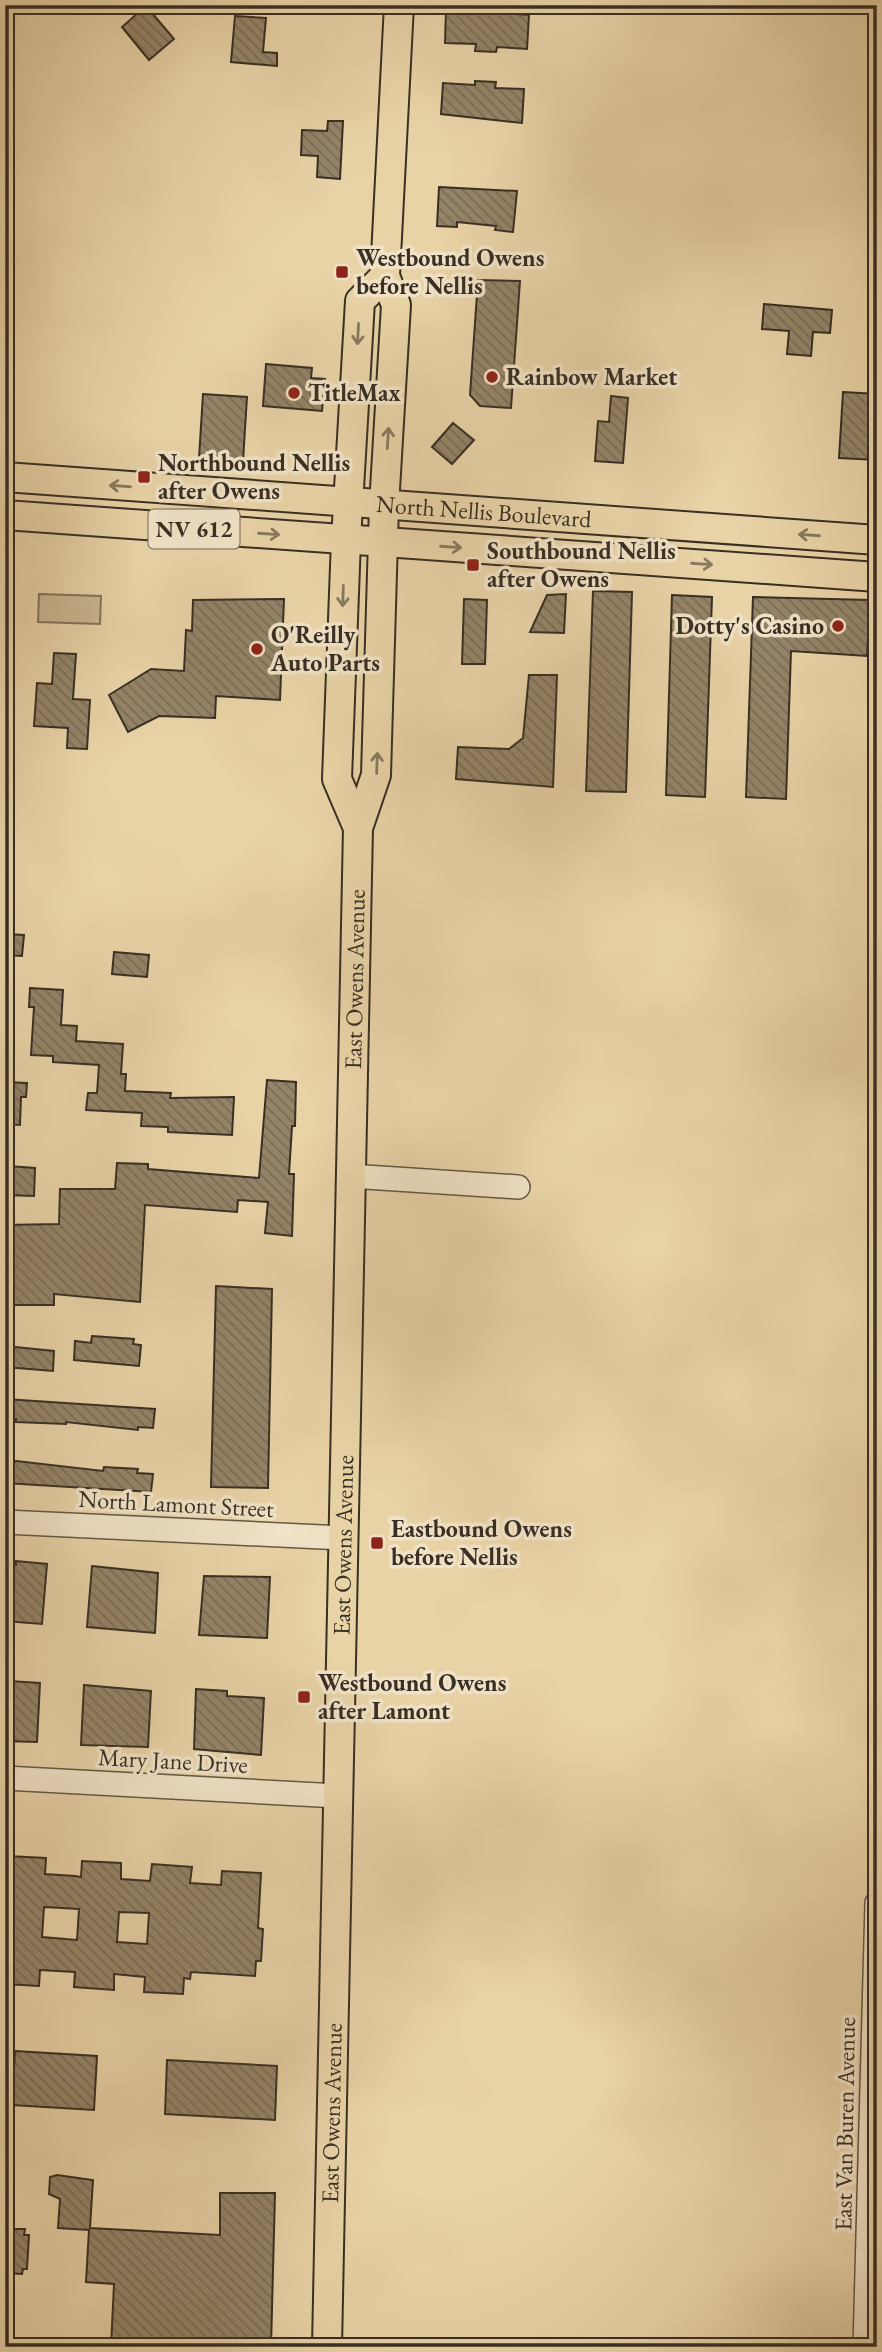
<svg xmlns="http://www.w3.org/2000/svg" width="882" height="2352" viewBox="0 0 882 2352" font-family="'EB Garamond',serif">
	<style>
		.garden { fill: #cab791; stroke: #82735a; stroke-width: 2 }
		.building { fill: url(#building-back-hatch); stroke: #392f24; stroke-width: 2; fill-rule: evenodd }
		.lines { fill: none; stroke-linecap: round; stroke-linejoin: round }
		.minor-casing { stroke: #655845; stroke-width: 26 }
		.major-casing { stroke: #392f24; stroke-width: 32 }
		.minor { stroke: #f0e2c6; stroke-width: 23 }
		.major { stroke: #e8d3a7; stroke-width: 28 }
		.oneway { stroke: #88795f }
		.poi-dot { fill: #8f2418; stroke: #f0e2c6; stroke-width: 2.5 }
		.labels { text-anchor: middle; stroke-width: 7; stroke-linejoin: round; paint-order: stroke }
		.shield { fill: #f0e2c6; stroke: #706555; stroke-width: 2 }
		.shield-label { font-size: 23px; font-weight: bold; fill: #392f24 }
		.poi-label { font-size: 24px; font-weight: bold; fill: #392f24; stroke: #f0e2c6; text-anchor: start }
		.street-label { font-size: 24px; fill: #392f24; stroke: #f0e2c6 }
	</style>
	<defs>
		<pattern id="building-back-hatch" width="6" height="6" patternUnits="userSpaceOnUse" patternTransform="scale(1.75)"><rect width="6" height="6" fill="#948468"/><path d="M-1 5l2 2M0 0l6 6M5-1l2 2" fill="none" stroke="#7a6c55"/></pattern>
	</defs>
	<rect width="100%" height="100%" fill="#e8d3a7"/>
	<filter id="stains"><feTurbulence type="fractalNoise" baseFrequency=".00286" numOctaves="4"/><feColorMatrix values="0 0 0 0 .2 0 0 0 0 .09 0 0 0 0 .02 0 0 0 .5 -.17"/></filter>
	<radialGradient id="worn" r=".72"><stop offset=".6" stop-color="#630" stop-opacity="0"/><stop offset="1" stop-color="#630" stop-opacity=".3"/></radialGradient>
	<path class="garden" d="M39,594L101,596L100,624L38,622Z"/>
	<path class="building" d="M146,6L174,39L149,60L122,27Z
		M446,9L529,15L527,49L497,47L496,52L475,51L476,44L445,43Z
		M235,16L266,18L263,52L277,53V66L231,62Z
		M475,81L496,82L495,88L524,89L522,123L441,114L443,83L475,85Z
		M328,121H343L340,179L317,177L318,156L301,155L302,130L327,131Z
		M439,187L517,191L513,232L495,230L496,226L457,222V227L437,226Z
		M478,280L520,281L511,408L480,406L470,395Z
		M764,304L832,310L830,333L813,332L811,356L787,354L789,331L762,329Z
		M266,364L312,368L311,378L325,379L322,411L263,406Z
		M843,392L877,394V460L839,458Z
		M203,394L247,397L243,461L199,458Z
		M611,396L628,398L623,463L595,461L598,421L609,422Z
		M453,423L474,440L452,464L432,447Z
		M593,591L632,592L626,792L586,791Z
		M566,594L564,633L530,632L547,595Z
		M672,595L712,597L705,797L666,795Z
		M753,597L870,600L867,656L791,651L786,799L746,797Z
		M284,599L280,700L216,696L215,718L159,716L128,732L109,695L151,669L184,671L186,630L192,631L193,600Z
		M464,599L487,600L485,664H462Z
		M54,653L76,654L73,699L90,700L87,749L67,748L68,728L34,726L37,683L52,684Z
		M529,675H557L553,787L456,779L458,747L509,749L523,738Z
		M5,934L24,935L22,956L5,955Z
		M114,952L149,955L147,977L112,974Z
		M30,988L63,990L61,1025L77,1026L76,1041L123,1044L121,1074H126L125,1091L171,1093L170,1098L234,1097L232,1135L168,1132V1127L141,1126L142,1113L86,1110L88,1093H97L99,1065L53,1062V1056L31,1055L34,1007H29Z
		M267,1080L296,1082L295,1126H292L289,1174H294L292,1236L265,1233L268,1202L238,1200L237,1212L145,1205L140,1302L54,1294V1305H5V1225L59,1224L60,1189H115L117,1163L148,1164V1169L259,1178Z
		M5,1082L27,1083L26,1097H21L20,1125L5,1124Z
		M8,1166L35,1168L34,1196L5,1195V1170Z
		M216,1286L272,1289L268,1488L211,1487Z
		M92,1336L134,1339L133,1344L141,1345L139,1366L74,1360L75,1341L91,1343Z
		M5,1346L54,1351L53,1371L5,1367Z
		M5,1399L155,1409L153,1428L138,1427V1430L66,1422V1424L16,1422V1419H5Z
		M16,1461L103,1471L104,1467L138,1469L137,1473L153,1474L151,1492L5,1483V1463Z
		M16,1561L47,1564L42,1624L5,1621V1564L16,1565Z
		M92,1566L158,1573L155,1633L87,1627Z
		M204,1576L270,1577L267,1638L199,1635Z
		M9,1681L40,1683L37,1742L5,1741Z
		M84,1685L151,1691L148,1747L81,1745Z
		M196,1689L227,1691V1696L264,1698L261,1755L194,1749Z
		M7,1856L46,1858L45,1874L75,1876L81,1877L82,1861L121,1863V1879L150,1881L152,1864L192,1867L190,1883L221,1885L222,1871L261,1873L258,1928L263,1929L261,1961H256L255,1976L191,1972L190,1979L184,1978L183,1994L144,1992L145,1977L114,1974V1990L74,1987L75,1972L40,1970L39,1986L5,1984ZM44,1907L79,1909L77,1940L42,1937ZM119,1912L149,1913L147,1944L117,1942Z
		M15,2051L97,2056L94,2110L12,2105Z
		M167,2060L277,2066L275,2120L165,2114Z
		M57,2175L93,2180L90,2228L220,2235V2193H275L271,2347H111L114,2284L86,2282L89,2230L58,2228L60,2199L49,2194L50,2177Z
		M5,2229H25L24,2235H29L27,2269H23L22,2274L5,2273Z"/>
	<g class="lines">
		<defs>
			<path id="minor" d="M350,1176L518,1187
				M5,1522L343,1538
				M5,1778L338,1796
				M865,2347L877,1903"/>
			<g id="major">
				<path id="s1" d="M5,477L877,540"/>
				<path d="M5,515L877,577"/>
				<path d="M358,828L337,779L346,540L360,301L385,276"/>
				<path id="s2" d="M327,2347L358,828L376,775L384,506L396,305L385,276L399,5"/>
			</g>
		</defs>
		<use href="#minor" class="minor-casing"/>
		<use href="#major" class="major-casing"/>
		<use href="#minor" class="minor"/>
		<use href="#major" class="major"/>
	</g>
	<defs><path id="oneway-shaft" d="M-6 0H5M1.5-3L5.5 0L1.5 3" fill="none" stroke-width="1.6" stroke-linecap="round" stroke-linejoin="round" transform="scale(1.75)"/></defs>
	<g class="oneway">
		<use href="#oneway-shaft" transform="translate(358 334) rotate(93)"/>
		<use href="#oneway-shaft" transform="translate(388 438) rotate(-86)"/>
		<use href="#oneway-shaft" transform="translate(120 486) rotate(-176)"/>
		<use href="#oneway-shaft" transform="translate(269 534) rotate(4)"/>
		<use href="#oneway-shaft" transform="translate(809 535) rotate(-176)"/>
		<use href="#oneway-shaft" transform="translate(451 547) rotate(4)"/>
		<use href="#oneway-shaft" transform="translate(702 564) rotate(4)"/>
		<use href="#oneway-shaft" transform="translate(343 596) rotate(92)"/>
		<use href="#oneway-shaft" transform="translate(377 763) rotate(-88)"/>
	</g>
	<g class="poi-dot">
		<rect x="335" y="265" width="14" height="14" rx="3.5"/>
		<circle cx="492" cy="377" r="7"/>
		<circle cx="294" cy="393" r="7"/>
		<rect x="137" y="470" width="14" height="14" rx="3.5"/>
		<rect x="466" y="558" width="14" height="14" rx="3.5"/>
		<circle cx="838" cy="626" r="7"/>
		<circle cx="257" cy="649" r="7"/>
		<rect x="370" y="1536" width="14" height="14" rx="3.5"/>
		<rect x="297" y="1690" width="14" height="14" rx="3.5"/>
	</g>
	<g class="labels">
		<rect class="shield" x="148.5" y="509.5" width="91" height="39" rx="5"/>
		<g class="shield-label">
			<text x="194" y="537">NV 612</text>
		</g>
		<g class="poi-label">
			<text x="356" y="266">Westbound Owens<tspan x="356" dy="28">before Nellis</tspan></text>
			<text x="506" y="385">Rainbow Market</text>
			<text x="308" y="401">TitleMax</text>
			<text x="158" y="471">Northbound Nellis<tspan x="158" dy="28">after Owens</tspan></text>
			<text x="487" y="559">Southbound Nellis<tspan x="487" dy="28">after Owens</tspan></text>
			<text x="824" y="634" text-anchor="end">Dotty's Casino</text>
			<text x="271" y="643">O'Reilly<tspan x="271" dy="28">Auto Parts</tspan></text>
			<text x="391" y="1537">Eastbound Owens<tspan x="391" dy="28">before Nellis</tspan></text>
			<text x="318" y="1691">Westbound Owens<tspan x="318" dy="28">after Lamont</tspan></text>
		</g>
		<g class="street-label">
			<text dy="8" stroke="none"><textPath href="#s1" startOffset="480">North Nellis Boulevard</textPath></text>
			<text dy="8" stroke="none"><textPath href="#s2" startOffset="1368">East Owens Avenue</textPath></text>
			<text transform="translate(176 1504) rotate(3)" y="8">North Lamont Street</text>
			<text dy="8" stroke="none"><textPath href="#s2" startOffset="802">East Owens Avenue</textPath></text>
			<text transform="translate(173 1761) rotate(3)" y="8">Mary Jane Drive</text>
			<text dy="8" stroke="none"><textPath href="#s2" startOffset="234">East Owens Avenue</textPath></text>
			<text transform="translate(845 2124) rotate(-89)" y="8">East Van Buren Avenue</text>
		</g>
	</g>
	<rect width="882" height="2352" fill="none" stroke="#e8d3a7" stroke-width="28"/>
	<rect x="7" y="7" width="868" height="2338" fill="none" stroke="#392f24" stroke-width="3.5"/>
	<rect x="14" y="14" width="854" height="2324" fill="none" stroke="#392f24" stroke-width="2"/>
	<rect width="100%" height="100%" filter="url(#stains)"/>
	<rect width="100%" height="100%" fill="url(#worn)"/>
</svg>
